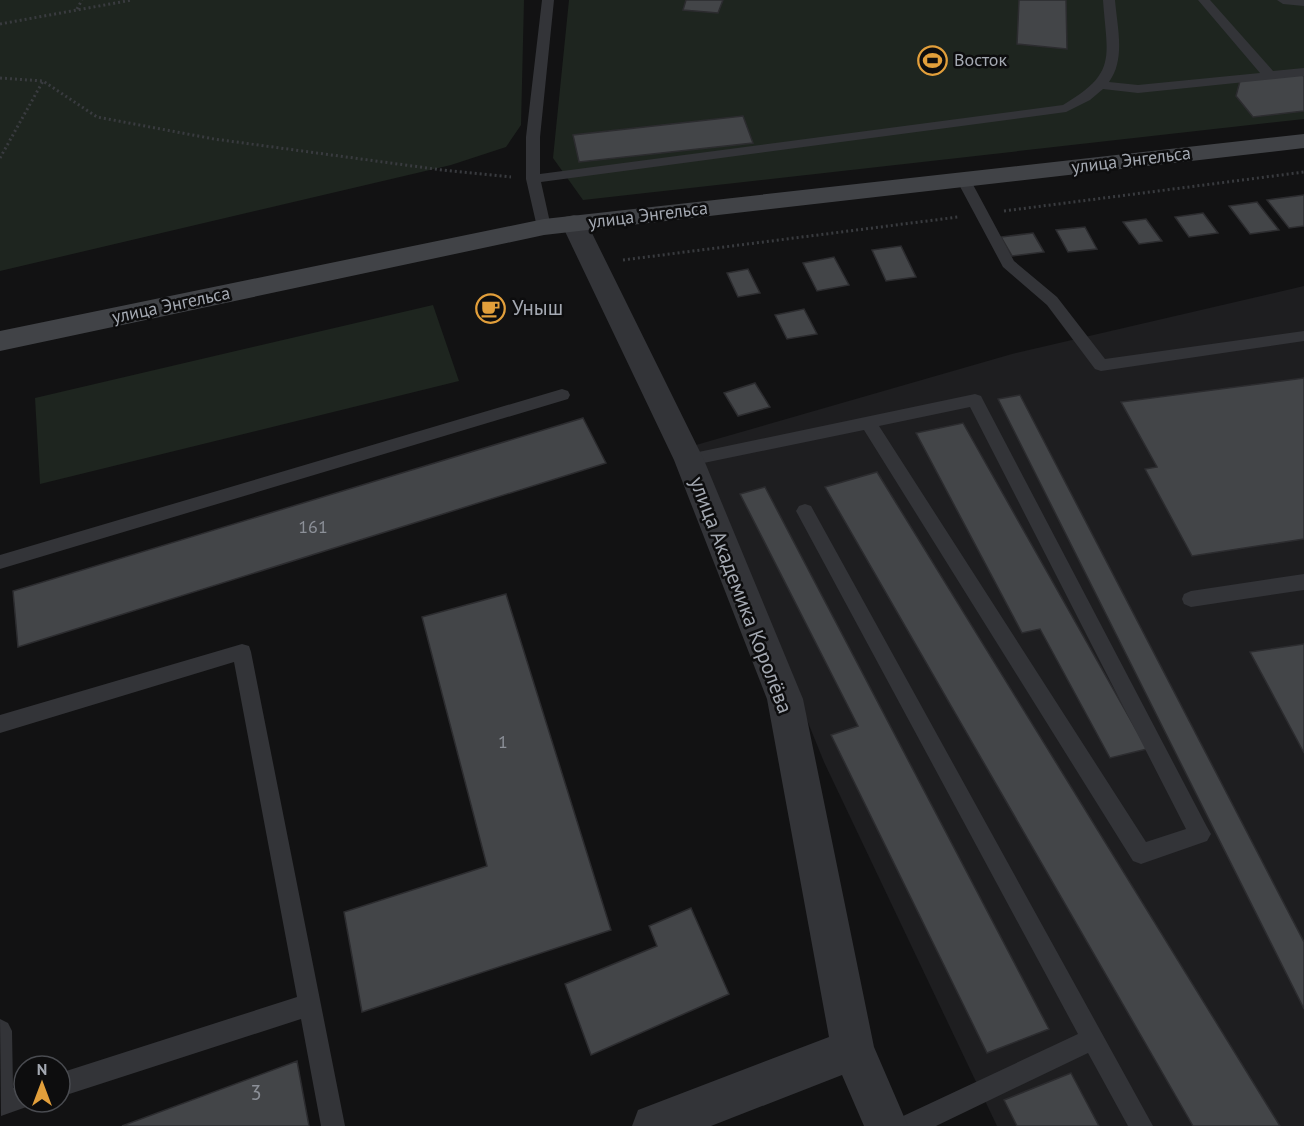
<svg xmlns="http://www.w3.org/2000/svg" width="1304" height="1126" viewBox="0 0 1304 1126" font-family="'PT Sans',sans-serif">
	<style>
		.built { fill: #1e1e20 }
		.green { fill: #1e251f }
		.building { fill: #434548; stroke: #2c2c2f; stroke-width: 1.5 }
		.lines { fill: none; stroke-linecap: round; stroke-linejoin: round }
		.path { stroke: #393b3f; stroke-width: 3; stroke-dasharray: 2 3; stroke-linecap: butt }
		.service { fill: #333438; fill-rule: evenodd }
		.minor { fill: #333438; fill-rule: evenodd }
		.secondary { fill: #414347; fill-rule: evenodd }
		.labels { text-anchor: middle; stroke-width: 5; stroke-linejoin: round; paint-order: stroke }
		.far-poi-label { font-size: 18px; fill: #a4a9b2; stroke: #0d0d0e; text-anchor: start }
		.far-street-label { font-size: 18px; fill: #a4a9b2; stroke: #0d0d0e }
		.number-label { font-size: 18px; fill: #8c9098 }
		.poi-label { font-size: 21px; fill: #a4a9b2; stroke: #0d0d0e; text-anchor: start }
		.street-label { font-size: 21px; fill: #a4a9b2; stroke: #0d0d0e }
		.near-number-label { font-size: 21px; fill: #8c9098 }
	</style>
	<rect width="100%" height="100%" fill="#121213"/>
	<path class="built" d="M1304,286V1126H997L824,762L696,445L1012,354Z"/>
	<path class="green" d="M0,0H524L521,125L506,147L451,165L0,271Z
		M569,0H1304V119L583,200L553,158Z
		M433,305L459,381L40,484L35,398Z"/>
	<path class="building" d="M686,0H723L718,13L683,10Z
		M1019,0H1066L1067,49L1017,44Z
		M1299,74L1304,76V111L1253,117L1236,96L1240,81Z
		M743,116L753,143L579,162L573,135Z
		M1304,195V226L1289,228L1267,200Z
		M1257,202L1279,230L1250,234L1229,206Z
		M1203,213L1218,233L1189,237L1175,217Z
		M1146,219L1162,241L1139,244L1123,222Z
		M1085,227L1097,249L1068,252L1056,230Z
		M1033,233L1044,252L1012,256L1001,237Z
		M901,246L916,277L886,281L872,250Z
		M834,257L849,285L817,291L803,263Z
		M748,269L760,293L738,297L727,273Z
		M804,309L817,334L787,339L775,315Z
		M1304,378V539L1192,556L1145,469L1157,467L1121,402Z
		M755,383L770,407L738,416L724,393Z
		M1020,395L1304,942V1009L998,399Z
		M583,418L606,463L18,647L13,591Z
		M963,423L1147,749L1110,758L1040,629L1022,633L916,433Z
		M877,472L1280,1126H1193L825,487Z
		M765,487L1049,1029L987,1053L831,735L858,726L740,494Z
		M506,594L611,930L362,1012L344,912L487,866L422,617Z
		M1304,644V753L1250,652Z
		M691,908L729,994L591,1055L565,984L657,946L649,926Z
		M297,1061L309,1126H122Z
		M1071,1073L1099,1126H1017L1004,1100Z"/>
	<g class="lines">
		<path class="path" d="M77,9L82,0
			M0,24L132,0
			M0,78L43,81L97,117L214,139L442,170L511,177
			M0,158L43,81
			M1004,211L1304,172
			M623,260L958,217"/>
		<path class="service" d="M542,0H554L540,137V174L1063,105C1118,73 1107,57 1103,0H1115C1117,26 1126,59 1109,82L1138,85L1260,73L1198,0H1210L1273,71L1304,68V76L1138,93L1103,89L1090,100L1066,112L541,182L551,227L544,232L537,227L526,179V137Z
			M1277,0H1304V6L1283,4Z
			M963,175L970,179L1014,261L1057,297L1105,359L1304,331V341L1101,371L1095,369L1047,305L1003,267L956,179Z
			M562,389L568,391L570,395L568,399L0,569V555Z
			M975,394L981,396L983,400L1207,827L1211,834L1207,841L1141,864L1133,861L864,430L689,466L683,465L681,460L683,455L689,454ZM970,407L1186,829L1146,842L879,426Z
			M805,504L811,506L1153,1126H1128L1088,1053L936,1126H898L901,1117L1078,1034L796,511L799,506Z
			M1304,574V590L1191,607L1184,604L1182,599L1184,594L1191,591Z
			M242,644L249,646L251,652L345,1126H321L301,1019L60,1097V1073L297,997L234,662L0,733V715Z
			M0,1019L8,1023L12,1031L13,1088L24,1085V1102H34L32,1105L1,1116Z"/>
		<path class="minor" d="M574,215L583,217L587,223L704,460L803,699L874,1047L908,1126H864L842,1075L711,1126H632L638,1110L829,1037L767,699L674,460L561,223L565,217Z"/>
		<path class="secondary" d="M1304,134V148L544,235L0,351V331L544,219Z"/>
	</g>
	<defs>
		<symbol id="stadium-ring" viewBox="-11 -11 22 22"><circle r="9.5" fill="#0d0d0e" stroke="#e29f3b" stroke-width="1.5"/><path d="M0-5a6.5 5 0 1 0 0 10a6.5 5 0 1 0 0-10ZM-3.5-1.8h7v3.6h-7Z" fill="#e29f3b"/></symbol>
		<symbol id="cafe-ring" viewBox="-11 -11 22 22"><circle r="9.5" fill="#0d0d0e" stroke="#e29f3b" stroke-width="1.5"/><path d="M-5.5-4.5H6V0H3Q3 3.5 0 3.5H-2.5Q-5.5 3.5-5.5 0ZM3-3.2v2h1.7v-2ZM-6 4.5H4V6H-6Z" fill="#e29f3b"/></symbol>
	</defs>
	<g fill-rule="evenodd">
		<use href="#stadium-ring" x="916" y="44" width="33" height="33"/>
		<use href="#cafe-ring" x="474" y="292" width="33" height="33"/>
	</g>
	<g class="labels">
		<g class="far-poi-label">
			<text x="954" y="66">Восток</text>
		</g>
		<g class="far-street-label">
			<text transform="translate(1131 160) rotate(-7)" y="6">улица Энгельса</text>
			<text transform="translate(648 215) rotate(-7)" y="6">улица Энгельса</text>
			<text transform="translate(171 305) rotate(-12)" y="6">улица Энгельса</text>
		</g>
		<g class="number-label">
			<text x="313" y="533">161</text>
			<text x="503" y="748">1</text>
		</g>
		<g class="poi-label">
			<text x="512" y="315">Уныш</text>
		</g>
		<g class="street-label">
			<text transform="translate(741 595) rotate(69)" y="7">улица Академика Королёва</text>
		</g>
		<g class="near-number-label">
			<text x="256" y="1100">3</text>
		</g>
	</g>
	<g transform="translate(42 1084)"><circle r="28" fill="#0d0d0e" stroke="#494b50" stroke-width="1.5"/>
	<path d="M0-4.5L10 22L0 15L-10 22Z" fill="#e29f3b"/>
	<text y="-9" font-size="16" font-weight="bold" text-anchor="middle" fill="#a4a9b2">N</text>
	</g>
</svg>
